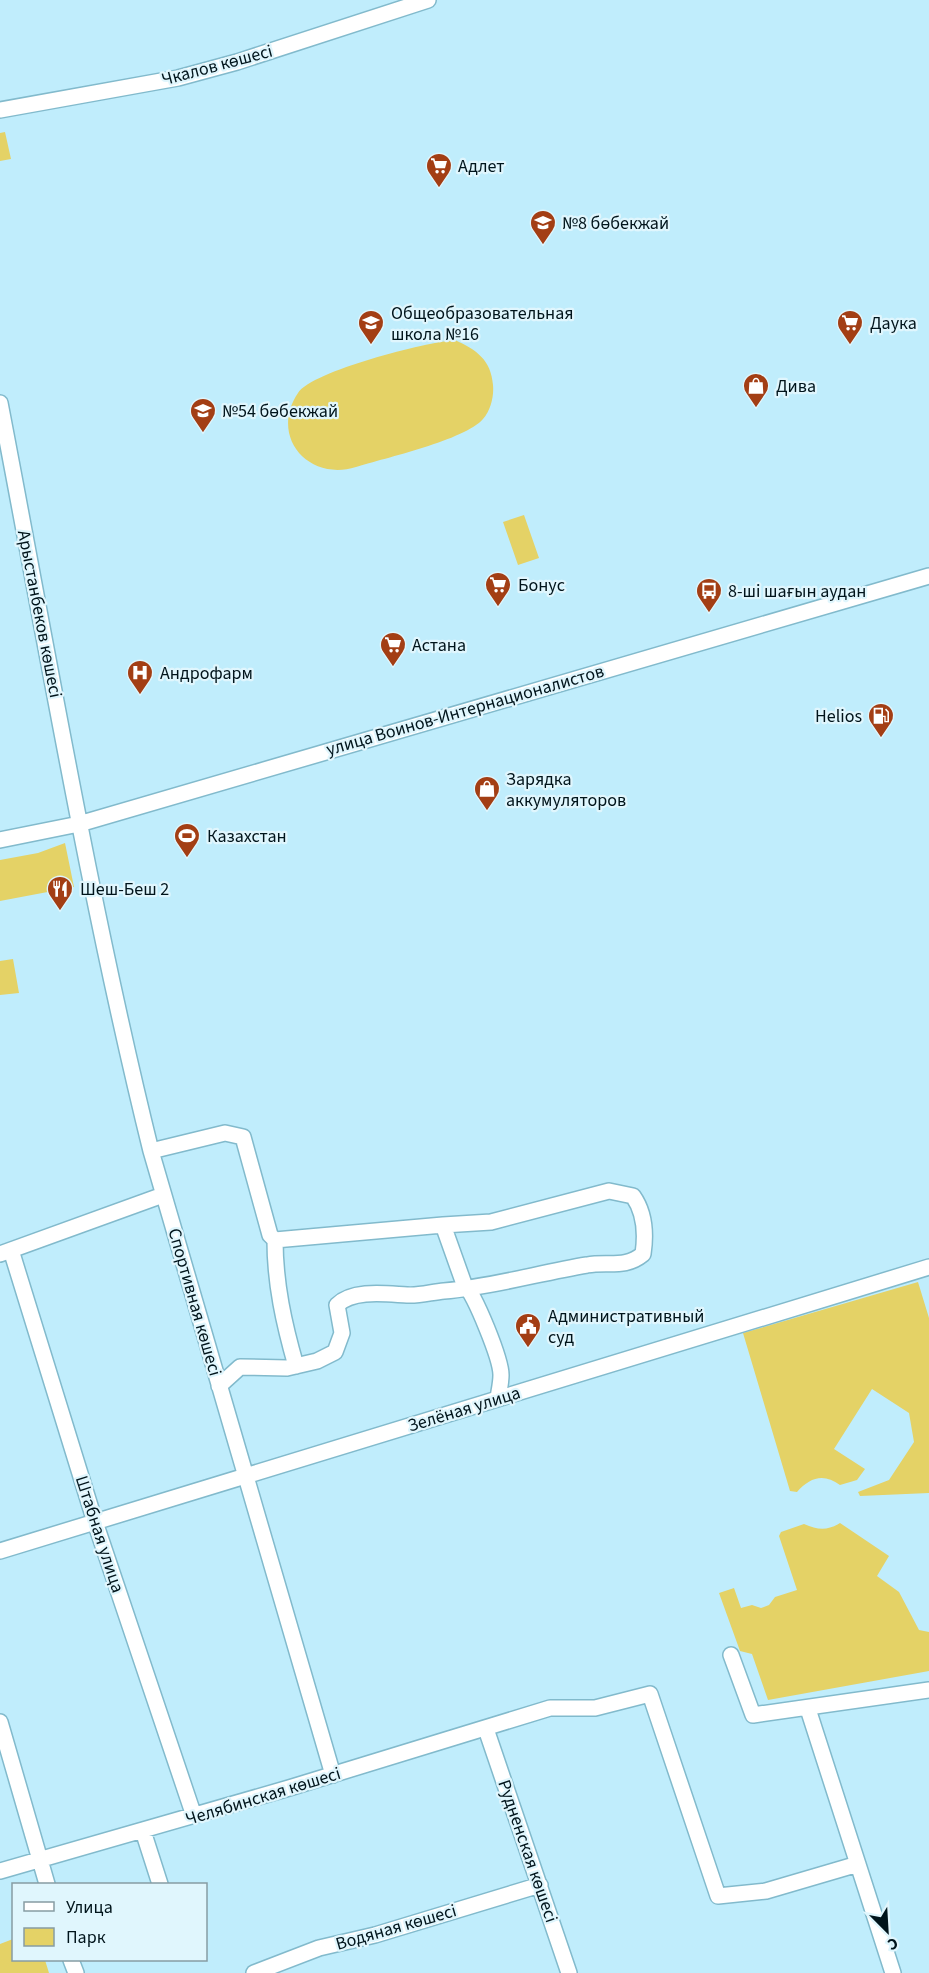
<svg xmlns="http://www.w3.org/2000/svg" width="929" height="1973" viewBox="0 0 929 1973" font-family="'Source Sans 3',sans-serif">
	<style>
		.green { fill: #e4d266 }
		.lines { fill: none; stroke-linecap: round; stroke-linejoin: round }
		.minor-casing { stroke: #82bacc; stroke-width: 18 }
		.minor { stroke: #fff; stroke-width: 15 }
		.labels { text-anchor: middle; stroke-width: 4.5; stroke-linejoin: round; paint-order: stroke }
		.street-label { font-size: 18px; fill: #00141b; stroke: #e0f6fd }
		.poi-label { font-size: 18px; fill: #00141b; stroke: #e0f6fd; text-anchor: start }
	</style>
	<rect width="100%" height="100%" fill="#c0edfc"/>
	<path class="green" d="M5,132L11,159L0,161V133Z
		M455,340C477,350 491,360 493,385C494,396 491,410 483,419C465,440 385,458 356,467C308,482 269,436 298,393C312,371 427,342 455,340Z
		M524,515L539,558L518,565L503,522Z
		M65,843L74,887L0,901V860L38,853Z
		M13,959L19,993L0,995V961Z
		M918,1282L929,1318V1493L860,1496L858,1492L889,1480L914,1442L909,1413L872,1389L834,1449L865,1469L857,1480L840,1485C824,1473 810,1477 797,1492L790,1491L743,1333Z
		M840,1523L889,1556L877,1576L899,1592L919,1630L929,1632V1671L768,1700L752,1654L740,1651L719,1593L734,1588L741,1608L752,1605L761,1608L769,1605L775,1597L797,1590L779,1536L781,1532L804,1524C818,1530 827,1531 840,1523Z
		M13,1939L14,1960H45L49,1973H0V1944Z"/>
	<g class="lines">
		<defs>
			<path id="minor" d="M0,110L178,78L237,62L428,0
				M0,403C48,653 90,904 151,1151L333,1775
				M0,840L79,824L929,576
				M151,1151L225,1133L243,1137L270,1235L275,1240L443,1225L464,1284C475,1295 501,1359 501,1375C501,1383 499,1391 498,1398
				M275,1240C275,1284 284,1324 296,1366
				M11,1250L95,1522L194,1816
				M0,1254L163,1195
				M219,1386L240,1367L287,1368L317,1361L335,1352L342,1333L337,1305C353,1289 387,1294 407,1295C419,1296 432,1292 444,1291C492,1287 539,1273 587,1265C608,1261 625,1269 643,1254C646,1234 645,1213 633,1196L609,1191L491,1222L443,1225
				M0,1551L929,1267
				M731,1655L753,1715L929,1690
				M808,1709L893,1973
				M0,1722L47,1884
				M486,1729L569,1973
				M143,1831L160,1884
				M0,1871L289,1788L550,1708H595L650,1694L718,1896L766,1891L858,1864
				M71,1960L76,1973
				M254,1973L319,1948L375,1935L540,1885"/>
		</defs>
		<use href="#minor" class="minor-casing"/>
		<use href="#minor" class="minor"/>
	</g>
	<defs>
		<symbol id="supermarket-pin" viewBox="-11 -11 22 30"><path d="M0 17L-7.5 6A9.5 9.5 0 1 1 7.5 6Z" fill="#a33e14" stroke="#e0f6fd"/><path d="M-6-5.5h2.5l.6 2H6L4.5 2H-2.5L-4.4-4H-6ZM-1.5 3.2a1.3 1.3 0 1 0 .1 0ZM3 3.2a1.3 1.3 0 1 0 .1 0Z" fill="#fff"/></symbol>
		<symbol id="school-pin" viewBox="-11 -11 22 30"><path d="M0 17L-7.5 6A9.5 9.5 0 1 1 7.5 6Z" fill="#a33e14" stroke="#e0f6fd"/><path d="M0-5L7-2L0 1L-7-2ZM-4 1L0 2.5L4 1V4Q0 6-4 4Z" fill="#fff"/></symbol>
		<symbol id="shop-pin" viewBox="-11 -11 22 30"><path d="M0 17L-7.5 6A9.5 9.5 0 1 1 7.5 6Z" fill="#a33e14" stroke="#e0f6fd"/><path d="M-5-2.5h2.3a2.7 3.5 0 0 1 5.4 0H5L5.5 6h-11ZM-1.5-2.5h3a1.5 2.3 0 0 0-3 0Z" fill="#fff"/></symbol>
		<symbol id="bus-pin" viewBox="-11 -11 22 30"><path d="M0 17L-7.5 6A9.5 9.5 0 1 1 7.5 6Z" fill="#a33e14" stroke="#e0f6fd"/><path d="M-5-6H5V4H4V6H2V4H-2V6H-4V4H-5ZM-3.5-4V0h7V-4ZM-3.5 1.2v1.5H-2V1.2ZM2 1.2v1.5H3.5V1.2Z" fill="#fff"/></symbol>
		<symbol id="hospital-pin" viewBox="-11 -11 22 30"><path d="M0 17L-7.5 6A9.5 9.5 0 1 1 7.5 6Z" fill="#a33e14" stroke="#e0f6fd"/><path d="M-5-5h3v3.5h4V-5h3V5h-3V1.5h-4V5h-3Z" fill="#fff"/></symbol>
		<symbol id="fuel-pin" viewBox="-11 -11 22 30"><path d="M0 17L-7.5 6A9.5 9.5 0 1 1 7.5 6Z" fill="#a33e14" stroke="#e0f6fd"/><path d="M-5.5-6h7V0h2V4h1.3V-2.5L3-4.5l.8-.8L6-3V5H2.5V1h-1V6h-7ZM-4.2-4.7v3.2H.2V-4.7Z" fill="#fff"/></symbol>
		<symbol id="stadium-pin" viewBox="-11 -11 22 30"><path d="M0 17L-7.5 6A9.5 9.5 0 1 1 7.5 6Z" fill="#a33e14" stroke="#e0f6fd"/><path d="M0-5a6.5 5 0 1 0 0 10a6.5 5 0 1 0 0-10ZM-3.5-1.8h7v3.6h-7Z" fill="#fff"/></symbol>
		<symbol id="restaurant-pin" viewBox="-11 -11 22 30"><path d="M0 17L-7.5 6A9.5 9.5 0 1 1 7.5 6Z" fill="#a33e14" stroke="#e0f6fd"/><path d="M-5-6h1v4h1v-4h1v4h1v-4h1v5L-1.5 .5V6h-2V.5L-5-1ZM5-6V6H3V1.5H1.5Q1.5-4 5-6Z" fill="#fff"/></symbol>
		<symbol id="civic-pin" viewBox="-11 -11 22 30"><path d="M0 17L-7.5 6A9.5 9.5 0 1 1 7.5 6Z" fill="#a33e14" stroke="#e0f6fd"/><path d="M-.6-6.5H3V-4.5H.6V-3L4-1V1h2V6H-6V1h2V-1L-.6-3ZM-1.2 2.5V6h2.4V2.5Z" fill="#fff"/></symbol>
	</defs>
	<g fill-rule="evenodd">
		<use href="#supermarket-pin" x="424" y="151" width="30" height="40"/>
		<use href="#school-pin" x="528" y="208" width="30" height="40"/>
		<use href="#school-pin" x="356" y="308" width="30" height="40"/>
		<use href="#supermarket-pin" x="835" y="308" width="30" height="40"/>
		<use href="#shop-pin" x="741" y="371" width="30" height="40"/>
		<use href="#school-pin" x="188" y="396" width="30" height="40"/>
		<use href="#supermarket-pin" x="483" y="570" width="30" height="40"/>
		<use href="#bus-pin" x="694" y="576" width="30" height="40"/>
		<use href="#supermarket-pin" x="378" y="630" width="30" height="40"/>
		<use href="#hospital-pin" x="125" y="658" width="30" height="40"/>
		<use href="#fuel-pin" x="866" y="701" width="30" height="40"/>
		<use href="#shop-pin" x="472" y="774" width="30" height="40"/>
		<use href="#stadium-pin" x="172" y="821" width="30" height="40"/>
		<use href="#restaurant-pin" x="45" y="874" width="30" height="40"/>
		<use href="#civic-pin" x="513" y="1311" width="30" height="40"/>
	</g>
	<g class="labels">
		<g class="street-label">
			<text transform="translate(217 65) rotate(-15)" y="6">Чкалов көшесі</text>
			<text transform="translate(40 614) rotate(79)" y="6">Арыстанбеков көшесі</text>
			<text transform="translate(465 710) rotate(-16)" y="6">улица Воинов-Интернационалистов</text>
			<text transform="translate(195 1302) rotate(74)" y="6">Спортивная көшесі</text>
			<text transform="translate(464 1409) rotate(-17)" y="6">Зелёная улица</text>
			<text transform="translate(100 1534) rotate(72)" y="6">Штабная улица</text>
			<text transform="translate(263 1796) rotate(-17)" y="6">Челябинская көшесі</text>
			<text transform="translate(528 1851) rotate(71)" y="6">Рудненская көшесі</text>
			<text transform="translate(396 1927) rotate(-16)" y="6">Водяная көшесі</text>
		</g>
		<g class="poi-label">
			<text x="458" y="172">Адлет</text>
			<text x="562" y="229">№8 бөбекжай</text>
			<text x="391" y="319">Общеобразовательная<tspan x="391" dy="21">школа №16</tspan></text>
			<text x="870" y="329">Даука</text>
			<text x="776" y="392">Дива</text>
			<text x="222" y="417">№54 бөбекжай</text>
			<text x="518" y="591">Бонус</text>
			<text x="728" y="597">8-ші шағын аудан</text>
			<text x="412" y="651">Астана</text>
			<text x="160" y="679">Андрофарм</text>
			<text x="862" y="722" text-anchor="end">Helios</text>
			<text x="506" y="785">Зарядка<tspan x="506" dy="21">аккумуляторов</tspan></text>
			<text x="207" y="842">Казахстан</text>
			<text x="80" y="895">Шеш-Беш 2</text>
			<text x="548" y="1322">Административный<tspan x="548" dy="21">суд</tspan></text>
		</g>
	</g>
	<rect x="12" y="1883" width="195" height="78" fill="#e0f6fd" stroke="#869ca3" stroke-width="1.5"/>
	<rect x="24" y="1902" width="30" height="9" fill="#ffffff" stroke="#869ca3" stroke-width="1.5"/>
	<text x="66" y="1913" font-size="18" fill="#00141b">Улица</text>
	<rect x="24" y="1928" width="30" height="18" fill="#e4d266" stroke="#869ca3" stroke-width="1.5"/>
	<text x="66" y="1943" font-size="18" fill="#00141b">Парк</text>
	<g transform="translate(887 1931) rotate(156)" stroke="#e0f6fd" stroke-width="4.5" paint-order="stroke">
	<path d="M0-4.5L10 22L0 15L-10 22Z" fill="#00141b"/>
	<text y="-9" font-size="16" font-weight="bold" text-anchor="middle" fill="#00141b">С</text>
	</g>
</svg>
